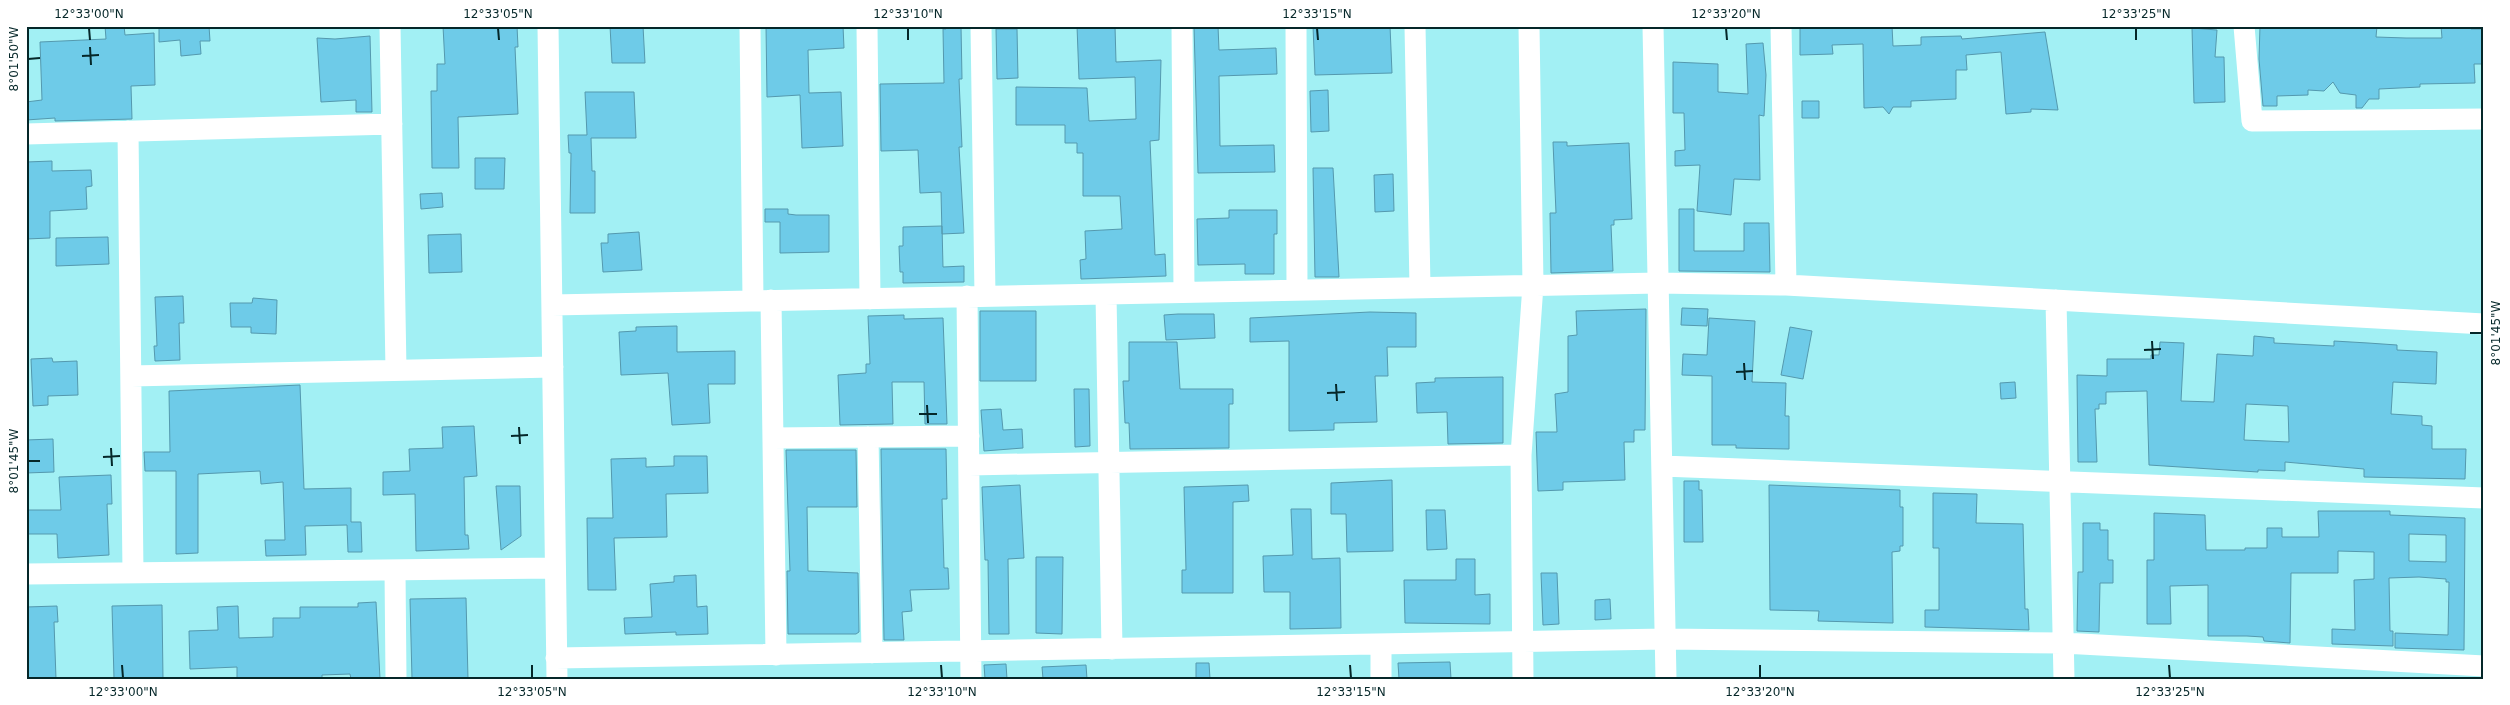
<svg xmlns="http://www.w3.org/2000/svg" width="2510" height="705" viewBox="0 0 2510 705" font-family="'DejaVu Sans',sans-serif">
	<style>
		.building { fill: #6ecbe8; stroke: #5499ae; fill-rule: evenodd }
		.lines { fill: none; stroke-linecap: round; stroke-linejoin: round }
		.minor { stroke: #fff; stroke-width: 21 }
		.ticks { fill: none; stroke: #052729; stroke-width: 2 }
		.neatline { fill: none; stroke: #052729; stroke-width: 2 }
		.ticks-label { font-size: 12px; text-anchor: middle; fill: #052729 }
	</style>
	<rect width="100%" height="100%" fill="#a2f0f4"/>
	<path class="building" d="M105,26H124L125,35L154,33L155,85L131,86L132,119L55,121V118L26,120V102L42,100L40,42L106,39Z
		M159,26H209L210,41H200L201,54L181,56L180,40L159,42Z
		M443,26H517L518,47H515L518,114L458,117L459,168H432L431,91H437V64H445Z
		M610,26H643L645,63H612Z
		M766,26H843L844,48L808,50L809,93L841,92L843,146L802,148L800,95L767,97Z
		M946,26H961L962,79H959L962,147H959L964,233L942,234L941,192L920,193L918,150L881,151L880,84L944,83L943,29H946Z
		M1077,26H1115L1116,62L1161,60L1159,140L1150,141L1155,255L1165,254L1166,276L1081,279L1080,260L1086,259L1085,231L1122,229L1120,196H1083V153H1077V143H1065V125H1016V87L1087,88L1089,121L1136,119L1135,77L1079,79Z
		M1194,26H1218L1219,50L1276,48L1277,74L1219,76L1220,146L1274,145L1275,172L1198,173Z
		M1313,26H1390L1392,73L1315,75Z
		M1800,26H1892L1893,46L1921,45V37L1961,36L1962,39L2045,32L2058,110L2031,109V112L2006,114L2001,52L1966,55L1967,70H1956V99L1911,101V107H1893L1889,114L1883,107L1864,108L1863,44L1832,45L1833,54L1800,55Z
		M2260,26H2377L2376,37L2406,38H2442L2441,26H2471V29H2484V64H2474L2475,83L2420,84V87L2379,89V99H2369L2362,108H2356V95L2340,93L2333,82L2324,91L2308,90V95L2277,96V106H2263L2259,59Z
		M2192,28L2217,30L2215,57H2224L2225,102L2194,103Z
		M996,29H1017L1018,78L997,79Z
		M370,36L372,112H356V100L321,102L317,38L335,39Z
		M1763,43L1766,75L1764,116L1759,115L1760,180L1734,179L1731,215L1697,211L1700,165L1675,166V151L1685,150L1684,113H1673V62L1718,64V92L1748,94L1746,44Z
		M1328,90L1329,131L1311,132L1310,91Z
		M585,92H634L636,138H591L592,171H595V213H570L571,153H569L568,135H587Z
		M1802,101H1819V118H1802Z
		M1553,142H1567V146L1629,143L1632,219L1614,220V225H1611L1613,271L1551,273L1550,213H1556Z
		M475,158H505L504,189H475Z
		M52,161V171L91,170L92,186L86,187L87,209L50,211V238L26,239V162Z
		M1313,168H1333L1339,277H1315Z
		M1393,174L1394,211L1375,212L1374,175Z
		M442,193L443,207L421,209L420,194Z
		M765,209H788V214L796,215H829V252L780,253V222H765Z
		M1679,209H1694V251H1744V223H1769L1770,272L1679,271Z
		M1229,210H1277V234H1274V274H1245V264L1198,265L1197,219L1229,218Z
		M942,226L943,267L964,266V282L903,283V272H900L899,246H903V227Z
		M639,232L642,270L603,272L601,243H608V234Z
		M461,234L462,272L429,273L428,235Z
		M108,237L109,264L56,266V238Z
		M183,296L184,323H179L180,360L155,361L154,346H157L155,297Z
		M253,298L277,300L276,334L251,333V327H231L230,303H252Z
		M1682,308L1708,309L1707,326L1681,325Z
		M1646,309L1645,430H1634V442H1624L1625,480L1563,482V490L1538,491L1536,432H1557L1555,394L1568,392V336L1577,335L1576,311Z
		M980,311H1036V381H980Z
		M1370,312L1416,313V347H1387L1388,376H1375L1377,422L1334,423V430L1289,431V341L1250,342V318Z
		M1178,314H1214L1215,338L1166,340L1164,315Z
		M904,315V319L943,318L947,424H925L924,382H892L893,424L840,425L838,375L866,373V364H870L868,316Z
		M1709,318L1755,321L1752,382L1786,383L1785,416H1789V449L1736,448V445H1712V376L1682,375L1683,354L1707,355Z
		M677,326V352L735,351V384H708L710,423L672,425L668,373L621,375L619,332L636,331V327Z
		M1790,327L1812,331L1803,379L1781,375Z
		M2254,336L2274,338V343L2334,346V341L2368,343L2397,345V350L2437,352L2436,384L2393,382L2391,414L2422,416V425L2432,426V449H2466L2465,479L2364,477V469L2285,462V471L2258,470V472L2149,465L2147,391L2106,392V404H2099V409H2095L2097,462H2078L2077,375L2107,376V359H2151V355H2159L2160,342L2184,343L2181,401L2214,402L2217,354L2253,356ZM2246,404L2288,406L2289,442L2244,440Z
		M1129,342H1177L1180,389H1233V404H1229V448L1130,449L1129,423H1125L1123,381H1129Z
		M52,358L53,362L77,361L78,395L48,396V405L33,406L31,359Z
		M1503,377V443L1448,444L1447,412L1417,413L1416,383L1435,382V378Z
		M2015,382L2016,398L2001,399L2000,383Z
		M300,385L304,489L351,488V522H361L362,552H348L347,525L305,526L306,555L266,556L265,540H285L283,482L261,484L260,471L198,474V553L176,554V471H145L144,452H170L169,391Z
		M1074,389H1089L1090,446L1075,447Z
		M1001,409L1003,430L1022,429L1023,448L984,451L981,410Z
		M474,426L477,476L464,477L465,535H468L469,549L416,551L415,494L383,495V472L410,471L409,449L443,448L442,427Z
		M53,439L54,472L26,473V440Z
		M881,449H946L947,499H942L944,568H948L949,589L910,590L912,611L902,612L904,640H884Z
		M786,450H856L857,507H807L808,571L858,573L859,632L856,634H788L787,571H790Z
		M674,456H707L708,493L666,494L667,537L614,538L616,590H588L587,518H613L611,459L646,458V467L674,466Z
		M111,475L112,504H107L109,555L58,558L57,534H26V510H61L59,477Z
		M1392,480L1393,551L1347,552L1346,514H1331V483Z
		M1684,481H1699V490H1702L1703,542H1684Z
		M1020,485L1024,558L1008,559L1009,634H989L988,560H985L982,487Z
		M1248,485L1249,501L1233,502V593H1182V570H1186L1184,487Z
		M1769,485L1900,490V507H1903V546H1900V551L1892,552L1893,623L1818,621L1819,611L1770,610Z
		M496,486H520L521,536L501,550Z
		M1933,493L1977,494L1976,523L2023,524L2025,609H2028L2029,630L1925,627V610H1939V548H1933Z
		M1291,509H1311L1312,559L1340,558L1341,628L1290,629V592H1264L1263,556L1293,555Z
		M1426,510H1445L1447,549L1427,550Z
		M2318,511H2390V515L2465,518L2464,650L2395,648V633L2448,635L2449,582H2446V579L2419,577L2389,578L2390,631H2393V646L2332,644V629L2355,630L2354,580L2374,579V552L2338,551V573H2291L2290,643L2264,641L2263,637L2247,636H2208V585L2170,586L2171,624H2147V560H2154V513L2205,515L2206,550H2245V548H2267V528H2282V537H2319ZM2409,534L2446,535V562L2409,561Z
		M2083,523H2100V530H2108V560H2113V583H2100L2099,632L2077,631L2078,572H2083Z
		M1036,557H1063L1062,634L1036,633Z
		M1456,559H1475V595L1490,594V624L1405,623L1404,580H1456Z
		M1541,573H1557L1559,624L1543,625Z
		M696,575L697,607L707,606L708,634L676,635V632L625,634L624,618L652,617L650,584L674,582V576Z
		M466,598L468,679H412L410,599Z
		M1610,599L1611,619L1595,620V600Z
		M376,602L380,679H351L350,674L322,675V679H237V667L190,669L189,631L218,630L217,607L238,606L239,638L273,637V618H300V607H358V603Z
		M162,605L163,679H114L112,606Z
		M57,606L58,622H54L56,679H26V607Z
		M1450,662L1451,679H1399L1398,663Z
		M1196,663H1209L1210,679H1196Z
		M1006,664L1007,679H985L984,665Z
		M1086,665L1087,679H1043L1042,667Z"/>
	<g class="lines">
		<path class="minor" d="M390,26L396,370
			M548,26L557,679
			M750,26L753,301
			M867,26L870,299
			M981,26L985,296
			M1182,26L1184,292
			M1296,26L1297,290
			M1415,26L1420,287
			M1653,26L1666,679
			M1781,26L1786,285
			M2244,26L2252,121L2484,119
			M128,131L133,573
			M26,134L392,124
			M1106,294L1112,649
			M967,296L971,679
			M771,300L776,655
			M2056,300L2064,679
			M552,305L1658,283L1786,285L2484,324
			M131,376L553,367
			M868,437L872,653
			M773,438L969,436
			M969,465L1521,455
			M1662,466L2484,498
			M395,570L396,679
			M26,574L555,568
			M1381,644V679
			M556,658L1665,639L2063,643L2484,666
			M1523,679L1521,455L1533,285L1529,26"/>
	</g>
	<path class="ticks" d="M89,28L90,40M498,28L499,40M908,28V40M1317,28L1318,40M1726,28L1727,40M2136,28V40M90,47L91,65M82,56L99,55M28,59L40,58M2470,333H2482M2152,341L2153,359M2144,350L2161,349M1744,363L1745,380M1736,372L1753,371M1336,384L1337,401M1327,393L1345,392M927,405L928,423M919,414H937M519,427L520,444M511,436L528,435M111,448L112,466M103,457L120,456M28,461H40M122,665L123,678M532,665V678M941,665L942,678M1350,665L1351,678M1760,665V678M2169,665L2170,678"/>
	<rect width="2510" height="705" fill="none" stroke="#ffffff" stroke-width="55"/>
	<rect x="28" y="28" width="2454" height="650" class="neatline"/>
	<g class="ticks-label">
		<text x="89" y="18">12°33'00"N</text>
		<text x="498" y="18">12°33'05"N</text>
		<text x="908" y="18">12°33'10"N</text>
		<text x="1317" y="18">12°33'15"N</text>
		<text x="1726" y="18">12°33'20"N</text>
		<text x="2136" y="18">12°33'25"N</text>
		<text transform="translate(14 59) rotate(-90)" y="4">8°01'50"W</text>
		<text transform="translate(2496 333) rotate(-90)" y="4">8°01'45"W</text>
		<text transform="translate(14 461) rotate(-90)" y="4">8°01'45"W</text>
		<text x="123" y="696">12°33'00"N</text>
		<text x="532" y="696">12°33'05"N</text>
		<text x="942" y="696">12°33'10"N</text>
		<text x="1351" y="696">12°33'15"N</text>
		<text x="1760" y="696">12°33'20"N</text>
		<text x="2170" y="696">12°33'25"N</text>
	</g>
</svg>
